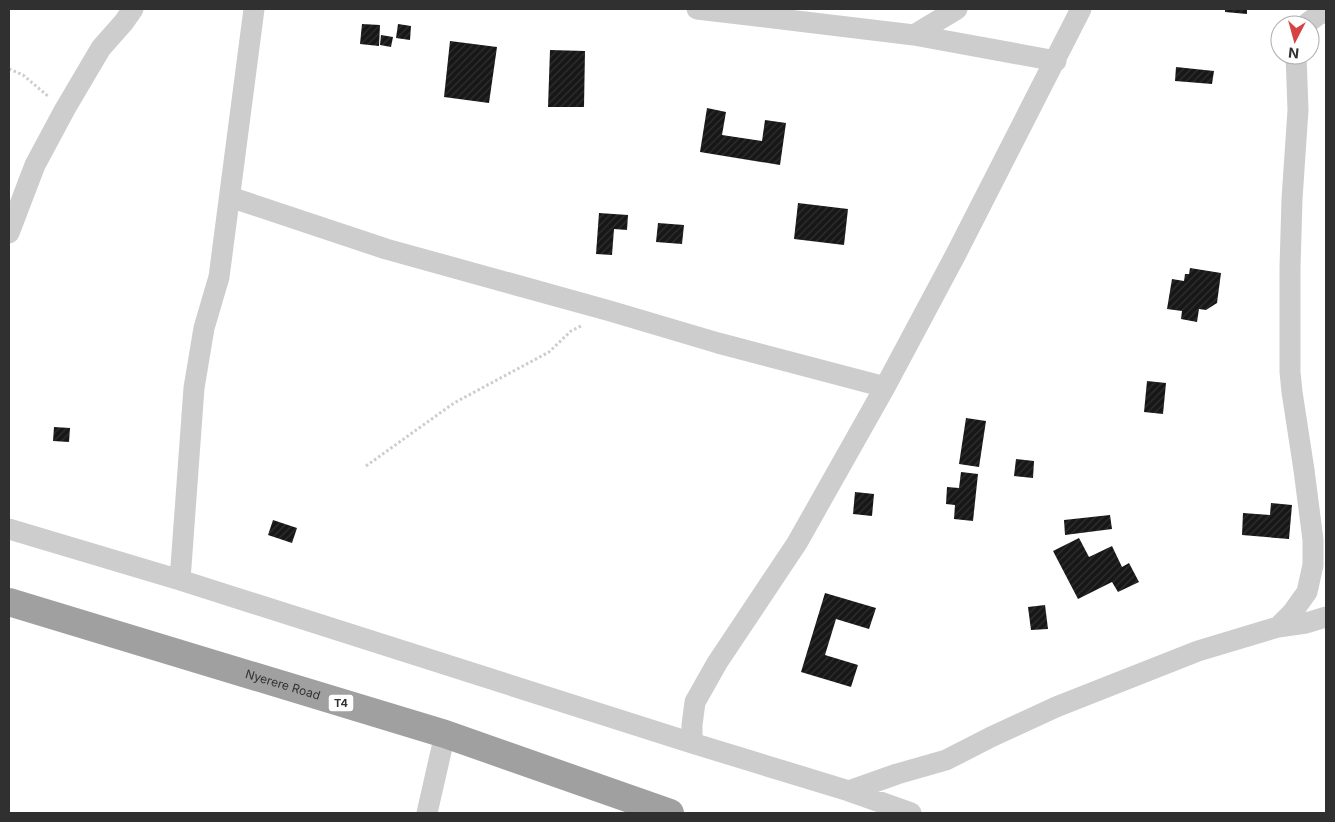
<svg xmlns="http://www.w3.org/2000/svg" width="1335" height="822" viewBox="0 0 1335 822" font-family="Inter,sans-serif">
	<style>
		.building { fill: url(#building-hatch) }
		.lines { fill: none; stroke-linecap: round; stroke-linejoin: round }
		.path { stroke: #cdcdcd; stroke-width: 3; stroke-dasharray: 2.5 2.5; stroke-linecap: butt }
		.minor { stroke: #cdcdcd; stroke-width: 21 }
		.trunk { stroke: #a0a0a0; stroke-width: 28 }
		.labels { text-anchor: middle; stroke-width: 5; stroke-linejoin: round; paint-order: stroke }
		.shield { fill: #fff; stroke: #6e6e6e; stroke-width: 1 }
		.shield-label { font-size: 11px; font-weight: bold; fill: #303030 }
		.street-label { font-size: 12px; fill: #303030; stroke: #fff }
	</style>
	<defs>
		<pattern id="building-hatch" width="6" height="6" patternUnits="userSpaceOnUse" patternTransform="scale(1.25)"><rect width="6" height="6" fill="#171717"/><path d="M-1 1l2-2M0 6l6-6M5 7l2-2" fill="none" stroke="#303030"/></pattern>
	</defs>
	<rect width="100%" height="100%" fill="#fff"/>
	<path class="building" d="M1225,9H1247V14L1225,12Z
		M362,24L380,25L379,46L360,44Z
		M398,24L411,26L410,40L396,38Z
		M381,35L393,37L391,47L380,45Z
		M450,41L497,47L489,103L444,97Z
		M550,50L585,51L584,107H548Z
		M1176,67L1214,71L1212,84L1175,81Z
		M707,108L726,112L722,135L762,141L765,120L786,123L780,165L700,152Z
		M798,203L848,209L844,245L794,239Z
		M599,213L628,215L627,230L614,229L612,255L596,254Z
		M658,223L684,225L682,244L656,242Z
		M1190,268L1221,273L1217,303L1206,310L1199,309L1197,322L1181,319L1182,311L1167,309L1172,279L1184,281L1185,274H1189Z
		M1147,381L1166,383L1163,414L1144,412Z
		M966,418L986,421L979,467L959,464Z
		M54,427L70,428L69,442L53,441Z
		M1016,459L1034,461L1033,478L1014,476Z
		M961,472L978,474L973,521L954,519L955,505L946,504L947,487L959,488Z
		M855,492L874,494L872,516L853,514Z
		M1271,503L1292,505L1289,539L1242,535L1243,513L1270,515Z
		M1110,515L1112,529L1065,535L1064,520Z
		M273,520L297,528L292,543L268,535Z
		M1079,538L1089,557L1112,546L1122,567L1129,563L1139,582L1118,592L1112,582L1078,599L1053,551Z
		M825,593L876,608L869,629L836,619L825,655L858,665L851,687L801,672Z
		M1045,605L1048,629L1031,630L1028,607Z"/>
	<g class="lines">
		<path class="path" d="M9,69L23,75L49,97
			M366,466L454,403L549,352L571,331L583,325"/>
		<path class="minor" d="M697,9L914,35L1056,61
			M1305,25L1318,15L1326,12
			M914,35L957,9
			M230,197L386,249L610,311L718,343L885,387
			M9,233L35,165L65,109L101,48L124,22L133,9
			M9,529L180,580L692,743L849,791L911,813
			M180,580L194,388L204,328L219,277L254,9
			M1278,627L1292,613L1307,592L1313,565V540L1304,470L1292,392L1290,372V268L1292,199L1298,110L1296,55
			M692,743V725L695,702L717,663L797,543L885,387L956,254L1081,9
			M849,791L897,774L946,760L991,737L1056,707L1198,651L1278,627L1306,623L1326,617
			M427,813L445,734"/>
		<path class="trunk" id="s1" d="M9,602L445,734L670,813"/>
	</g>
	<g class="labels">
		<rect class="shield" x="328.5" y="694.5" width="25" height="17" rx="4"/>
		<g class="shield-label">
			<text x="341" y="707">T4</text>
		</g>
		<g class="street-label">
			<text dy="4" stroke="none"><textPath href="#s1" startOffset="286">Nyerere Road</textPath></text>
		</g>
	</g>
	<rect width="1335" height="822" fill="none" stroke="#303030" stroke-width="20"/>
	<g transform="translate(1295 40) rotate(186)"><circle r="24" fill="#ffffff" stroke="#acacac"/>
	<path d="M0-4L9 19L0 12L-9 19Z" fill="#d54345"/>
	<text y="-8" font-size="14" font-weight="bold" text-anchor="middle" fill="#303030">N</text>
	</g>
</svg>
